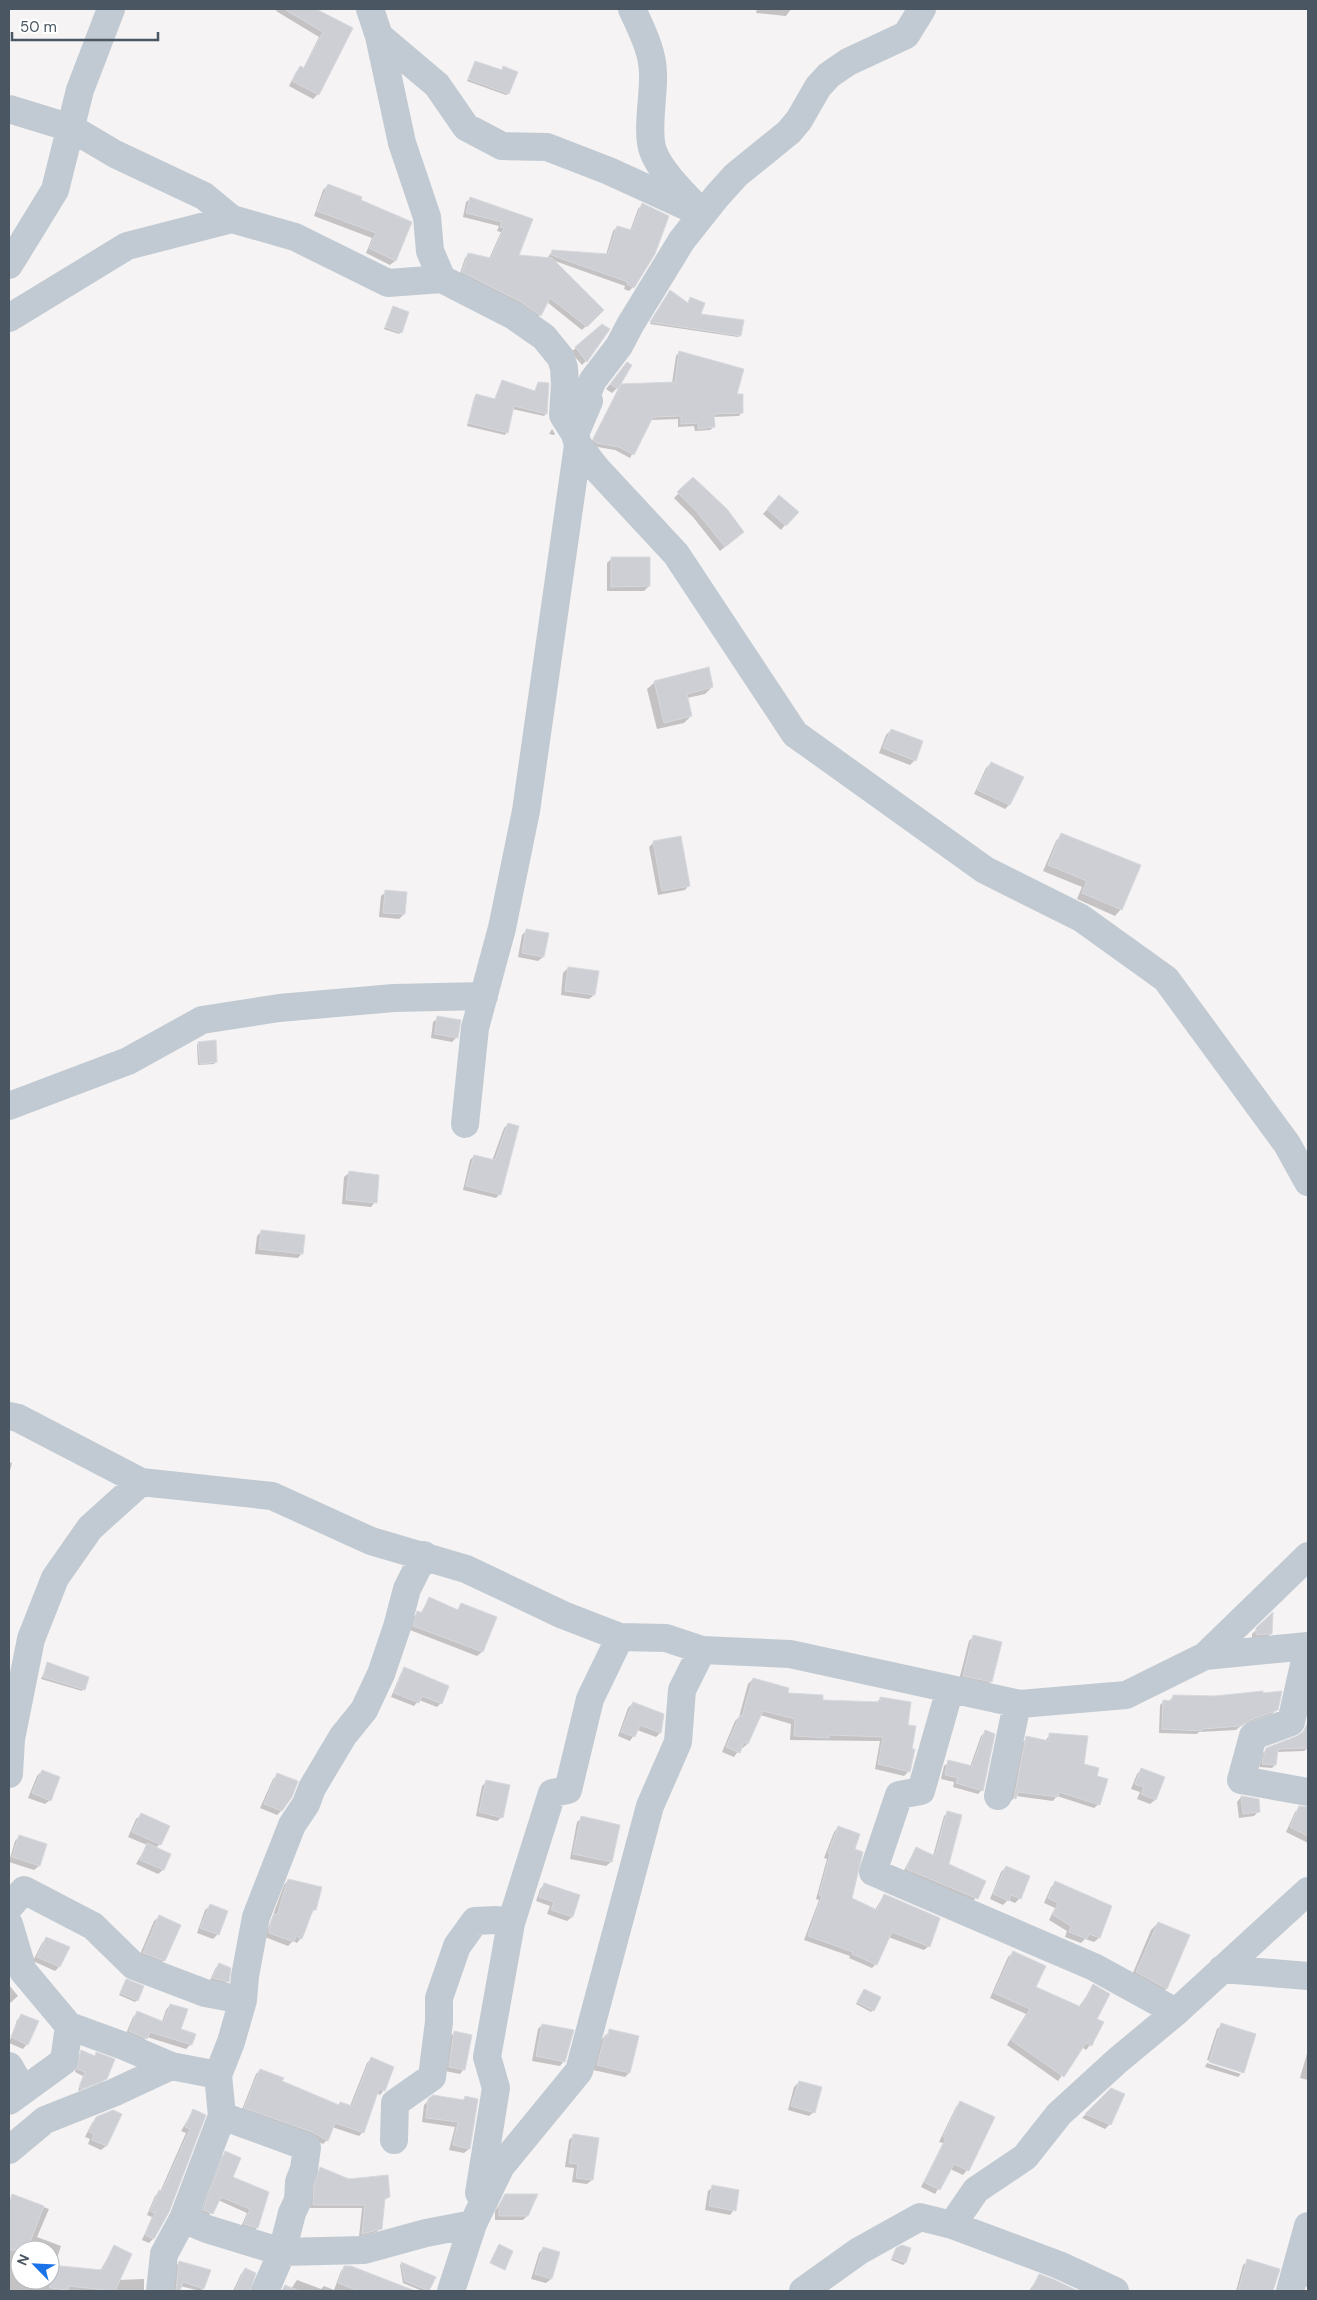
<svg xmlns="http://www.w3.org/2000/svg" width="1317" height="2300" viewBox="0 0 1317 2300" font-family="'DM Sans',sans-serif">
	<style>
		.shadow { fill: #0003; fill-rule: evenodd }
		.building { fill: #cdcfd5; stroke: #d7d9de }
		.lines { fill: none; stroke-linecap: round; stroke-linejoin: round }
		.minor { stroke: #c1cad2; stroke-width: 28 }
	</style>
	<rect width="100%" height="100%" fill="#f5f3f3"/>
	<path class="shadow" d="M278,9H313L352,28L318,94L313,99L289,86L296,72L300,68L303,69L319,37L276,11Z
		M757,9H791L786,16L756,13Z
		M475,62L501,71L503,68L508,94L506,95L467,81Z
		M328,185L359,201L410,222L395,261L390,265L366,253L372,238L314,216L323,190Z
		M470,199L531,219L518,257L547,259L552,251L606,255L613,231L617,227L630,231L638,209L642,205L633,287L629,291L624,289L625,286L552,260L602,310L582,330L547,302L537,319L459,276L465,258L469,254L489,259L501,232L497,231L499,226L463,217L466,202Z
		M668,294L687,304L691,298L699,315L740,335L738,337L650,324Z
		M393,308L401,332L399,334L384,329Z
		M576,348L586,361L582,365L571,352Z
		M679,352L736,395L742,412L739,416L713,417L714,427L710,430L695,431L694,426L678,427V419L650,420L630,458L615,450L592,446L591,443L618,389L621,385L672,383L676,356Z
		M627,363L630,365L617,388L612,393L606,389Z
		M502,381L534,392L538,383L546,414L544,416L512,409L507,432L505,435L467,426L474,398L476,395L494,400Z
		M552,429L555,434L554,435L549,434Z
		M693,479L738,536L720,551L693,517L674,498Z
		M775,501L785,525L781,530L763,514Z
		M611,559L649,586L644,591H607V563Z
		M655,682L712,687L705,694L687,698L691,716L684,723L657,729L647,689Z
		M891,730L915,760L910,765L879,753L886,735Z
		M991,763L1009,805L1005,809L974,794L986,768Z
		M1062,834L1121,909L1115,916L1077,899L1082,887L1043,871L1056,841Z
		M654,842L689,885L685,890L658,895L649,847Z
		M386,892L404,914L399,919L379,917L381,896Z
		M527,930L543,957L538,961L518,957L522,935Z
		M568,968L594,995L589,999L561,995L563,973Z
		M438,1018L457,1037L452,1042L431,1038L433,1022Z
		M199,1043L216,1062L214,1064L198,1065L197,1045Z
		M508,1124L500,1194L496,1198L463,1190L470,1160L474,1156L492,1161L504,1128Z
		M349,1173L375,1202L371,1207L342,1204L344,1177Z
		M261,1232L302,1253L298,1258L255,1254L257,1236Z
		M9,1462L12,1463L9,1475Z
		M429,1599L456,1611L462,1604L495,1618L482,1652L477,1656L410,1630L413,1617L418,1613L420,1614Z
		M1271,1615V1633L1267,1638L1252,1639V1634Z
		M974,1636L991,1681L987,1686L959,1680L969,1641Z
		M48,1664L84,1689L82,1691L41,1679Z
		M405,1669L441,1703L437,1707L419,1700L414,1706L391,1697L401,1673Z
		M753,1679L786,1694L822,1701L876,1703L881,1698L906,1726L911,1750L909,1771L904,1776L875,1769L880,1741L790,1740L791,1724L760,1715L747,1744L743,1748L741,1747L734,1757L722,1752L735,1721L739,1717L748,1684Z
		M1173,1696L1276,1710L1272,1714L1242,1725L1236,1730L1199,1732L1197,1734L1159,1733L1160,1705L1164,1701L1169,1702Z
		M633,1703L663,1715L660,1733L656,1737L637,1730L630,1741L618,1736L628,1708Z
		M1308,1727V1748L1304,1751L1277,1752L1275,1765L1272,1768L1259,1767L1263,1753L1267,1749L1297,1738Z
		M986,1732L982,1790L978,1794L953,1787L954,1782L941,1779L944,1766L949,1762L970,1767L981,1736Z
		M1050,1735L1096,1777L1099,1804L1094,1808L1057,1796L1053,1801L1016,1796L1010,1802L1023,1742L1027,1738L1045,1741Z
		M1142,1769L1163,1778L1155,1800L1150,1804L1137,1799L1140,1792L1131,1789L1137,1774Z
		M42,1771L50,1800L45,1804L28,1798L37,1776Z
		M278,1774L281,1811L277,1815L260,1808L273,1779Z
		M486,1782L502,1817L497,1821L476,1816L482,1786Z
		M1241,1797L1259,1811L1254,1816L1239,1818L1237,1802Z
		M1308,1807V1843L1286,1832L1295,1812L1300,1808Z
		M948,1813L947,1865L984,1882L973,1902L903,1872L916,1848L933,1856L944,1816Z
		M141,1815L160,1844L156,1848L169,1854L163,1870L158,1874L136,1864L147,1845L128,1837L136,1819Z
		M582,1818L611,1862L606,1866L570,1859L577,1822Z
		M838,1827L853,1850L850,1899L875,1910L884,1895L929,1946L924,1950L888,1937L876,1964L872,1968L849,1958L850,1956L804,1940L819,1900L816,1899L827,1859L824,1858L834,1832Z
		M20,1836L46,1844L39,1866L34,1870L9,1862L15,1841Z
		M1006,1867L1020,1898L1015,1903L1008,1900L1003,1905L990,1899L1001,1872Z
		M288,1880L314,1910L310,1915L301,1938L297,1943L293,1941L288,1946L265,1937L284,1885Z
		M1056,1882L1110,1907L1099,1938L1094,1942L1085,1939L1081,1943L1065,1937L1067,1931L1049,1920L1055,1908L1044,1903L1051,1887Z
		M545,1884L579,1896L572,1917L567,1921L547,1914L550,1906L536,1901L540,1889Z
		M210,1906L226,1912L217,1935L213,1939L197,1933L205,1910Z
		M159,1917L164,1960L160,1965L139,1957L154,1921Z
		M1158,1923L1189,1936L1166,1989L1159,1996L1130,1980L1151,1930Z
		M47,1938L59,1967L55,1971L33,1961L42,1943Z
		M1013,1953L1035,1988L1079,2007L1093,1986L1096,2019L1090,2045L1086,2050L1082,2047L1058,2081L1007,2045L1026,2014L990,1998L1008,1957Z
		M219,1964L228,1981L223,1986L209,1983L215,1969Z
		M126,1981L137,2000L135,2002L119,1995Z
		M9,1985L18,1996L9,2004Z
		M863,1992L873,2010L871,2012L856,2004Z
		M170,2005L180,2029L191,2044L186,2049L147,2037L142,2043L125,2036L133,2017L138,2012L162,2022L166,2010Z
		M22,2015L27,2044L23,2049L9,2043L17,2020Z
		M542,2025L564,2061L560,2066L532,2061L538,2029Z
		M1222,2025L1242,2072L1241,2073V2071L1207,2060L1217,2029Z
		M610,2031L629,2073L625,2077L593,2070L600,2041Z
		M454,2033L464,2069L460,2074L445,2071L449,2037Z
		M1308,2050V2080L1300,2078Z
		M82,2052L94,2057L96,2054L106,2078L102,2082L78,2091L83,2076L75,2072L79,2055Z
		M371,2059L384,2090L380,2095L377,2093L363,2132L359,2136L332,2127L327,2140L323,2144L308,2136L241,2112L256,2074L260,2070L281,2081L338,2106L341,2103L350,2106L367,2063Z
		M1207,2063L1241,2074L1238,2077L1205,2067Z
		M799,2082L814,2112L809,2116L788,2110L794,2087Z
		M1111,2089L1110,2124L1105,2129L1082,2118Z
		M465,2098L469,2149L464,2153L449,2150L455,2127L422,2122L424,2105L429,2100L462,2101Z
		M960,2102L993,2118L967,2170L963,2175L950,2169L935,2194L921,2187L943,2143L939,2142L956,2107Z
		M193,2111L204,2115L153,2239L149,2243L142,2240L152,2217L147,2215L155,2196L160,2192L186,2133L181,2131Z
		M120,2115L106,2146L101,2150L88,2144L90,2139L85,2137L92,2123L97,2118Z
		M573,2136L592,2180L587,2184L572,2182L574,2168L565,2167L569,2140Z
		M226,2153L231,2178L267,2191L257,2228L254,2231L241,2227L247,2213L218,2200L208,2217L200,2214L222,2156Z
		M320,2168L389,2197L383,2201L380,2228L377,2232L359,2237L362,2208H310L311,2190L317,2172Z
		M713,2187L734,2210L730,2215L705,2210L708,2191Z
		M13,2196L49,2209L37,2237L61,2246L54,2267L100,2271L114,2247L119,2280L144,2279V2291H9V2200ZM20,2250H50V2280H20Z
		M505,2196L527,2216L523,2220H495V2211Z
		M543,2248L559,2253L551,2279L546,2283L531,2279L539,2253Z
		M897,2249L905,2263L903,2265L891,2260Z
		M1248,2261L1278,2270L1272,2291H1236L1243,2265Z
		M179,2262L203,2289L200,2291L180,2286L179,2291H173L176,2266Z
		M402,2263L434,2278L428,2291H422L403,2283L400,2265Z
		M345,2267L372,2276L366,2291H281L285,2286L291,2289L297,2280L321,2289L324,2286L334,2290L341,2271Z
		M245,2269L254,2273L249,2291H233L241,2274Z
		M1039,2276L1063,2288L1061,2291H1029Z
		M1308,2276V2287L1305,2286Z"/>
	<path class="building" d="M284,9H316L353,28L319,95L292,81L300,66L304,68L323,32Z
		M475,61L502,70L503,66L518,72L509,94L468,79Z
		M328,184L362,197L361,200L412,222L396,261L369,248L376,233L317,211Z
		M470,197L533,219L519,255L552,258L604,310L587,327L550,298L541,316L521,302L462,272L468,253L491,258L504,228L500,227L502,222L466,213Z
		M642,203L669,216L655,254L634,288L627,284L628,282L551,255L552,250L608,254L617,226L632,230Z
		M670,290L688,303L690,297L705,303L701,314L744,320L741,336L650,322Z
		M393,306L409,312L402,333L385,327Z
		M602,324L610,329L587,362L575,347Z
		M679,351L744,369L737,394H743V413L714,414L715,427L698,429V423L681,424V416L653,417L634,455L619,447L596,443L593,439L621,384L675,382Z
		M627,362L632,365L618,389L610,384Z
		M502,380L535,391L538,382L549,383L547,414L514,406L508,433L468,423L476,394L495,399Z
		M693,477L727,509L744,532L725,547L697,512L677,492Z
		M779,495L799,512L786,526L767,509Z
		M611,557H650V586L611,587Z
		M709,667L713,687L687,694L692,716L664,723L654,681Z
		M891,729L923,741L916,761L883,748Z
		M991,762L1024,777L1010,805L977,790Z
		M1061,833L1141,865L1122,910L1082,893L1087,881L1048,865Z
		M681,836L690,886L662,891L653,841Z
		M385,890L407,892L405,914L383,913Z
		M526,929L549,933L544,957L522,953Z
		M568,967L599,971L595,995L565,991Z
		M437,1016L461,1020L458,1038L435,1034Z
		M216,1040L217,1062L200,1064L198,1042Z
		M508,1123L519,1126L501,1195L466,1186L474,1155L495,1160Z
		M349,1171L379,1175L377,1203L346,1200Z
		M261,1230L305,1235L303,1254L259,1249Z
		M429,1597L458,1610L461,1603L497,1617L483,1652L413,1626L417,1611L422,1613Z
		M1273,1612L1272,1634L1256,1635V1628Z
		M973,1635L1002,1642L992,1682L963,1676Z
		M47,1662L89,1677L85,1690L43,1677Z
		M404,1667L449,1686L442,1704L422,1696L419,1703L394,1693Z
		M753,1678L789,1688L788,1693L823,1695V1700L880,1702V1697L911,1702L908,1725L916,1726L912,1749H915L910,1772L878,1764L883,1737L829,1735V1738L794,1736L795,1719L763,1711L748,1744L744,1742L740,1753L726,1747L740,1715L742,1716Z
		M1263,1691V1693L1282,1691L1278,1710L1248,1721L1241,1726L1202,1729V1731L1162,1729L1163,1700L1172,1701L1173,1695L1215,1696Z
		M633,1702L664,1714L661,1733L640,1725L635,1737L621,1732Z
		M1307,1724H1308V1748L1278,1749L1276,1765L1262,1764L1266,1748L1297,1736L1303,1732Z
		M985,1730L995,1734L983,1791L956,1783L958,1778L945,1775L948,1760L972,1766Z
		M1049,1733L1088,1736L1084,1764L1099,1768L1097,1776L1108,1779L1100,1805L1059,1792L1058,1797L1018,1792L1016,1799L1014,1798L1026,1736L1049,1741Z
		M1141,1768L1165,1777L1156,1800L1141,1794L1144,1787L1135,1784Z
		M42,1770L60,1777L51,1801L32,1793Z
		M277,1773L298,1781L292,1797L282,1811L264,1804Z
		M486,1780L510,1785L503,1818L479,1812Z
		M1241,1796L1259,1799L1260,1812L1243,1814Z
		M1299,1806L1308,1807V1836L1290,1827Z
		M947,1811L962,1815L949,1864L986,1881L978,1899L906,1869L916,1847L935,1856Z
		M141,1813L170,1826L161,1845L132,1832Z
		M581,1816L620,1825L612,1862L573,1854Z
		M838,1826L860,1834L855,1849L863,1852L852,1898L877,1910L884,1894L940,1918L930,1947L892,1932L877,1965L852,1954L853,1952L808,1936L822,1895H819L830,1854L828,1853Z
		M19,1835L47,1844L40,1866L12,1857Z
		M147,1843L171,1854L164,1870L140,1860Z
		M1006,1866L1030,1876L1021,1899L1011,1895L1009,1901L993,1894Z
		M288,1879L322,1887L316,1910H313L302,1939L296,1936L294,1942L269,1933L271,1921L274,1914L277,1915Z
		M1055,1881L1112,1906L1100,1938L1089,1934L1087,1939L1069,1932L1071,1926L1053,1915L1058,1903L1048,1898Z
		M544,1883L580,1895L573,1917L551,1910L554,1902L539,1897Z
		M210,1904L228,1911L219,1935L200,1928Z
		M159,1915L181,1925L165,1961L143,1953Z
		M1158,1922L1190,1935L1167,1989L1136,1972Z
		M46,1937L70,1947L60,1967L37,1957Z
		M1013,1951L1046,1966L1036,1987L1081,2007L1093,1984L1110,1994L1097,2019L1104,2022L1094,2041L1092,2046L1086,2043L1064,2077L1011,2040L1030,2009L994,1993Z
		M219,1963L231,1968L229,1982L212,1978Z
		M126,1979L144,1986L138,2001L120,1993Z
		M864,1989L881,1997L874,2011L857,2002Z
		M170,2004L188,2009L181,2029L196,2034L192,2045L150,2032L147,2039L129,2031L137,2011L164,2022Z
		M21,2014L39,2021L28,2045L11,2037Z
		M1221,2023L1256,2034L1244,2073L1209,2062Z
		M542,2024L574,2030L565,2062L536,2056Z
		M609,2029L639,2036L630,2073L597,2065L605,2035L608,2036Z
		M454,2031L472,2035L465,2070L449,2067Z
		M81,2050L95,2056L96,2052L115,2059L107,2079L82,2089L79,2087L85,2072L77,2069Z
		M371,2057L394,2067L385,2091L379,2089L364,2133L335,2123L328,2141L312,2132L244,2108L260,2069L284,2078L282,2081L339,2105L340,2102L352,2106Z
		M799,2081L822,2087L815,2113L791,2106Z
		M1111,2088L1125,2094L1111,2125L1085,2114Z
		M433,2095L464,2100L465,2096L478,2099L470,2149L453,2145L458,2122L426,2118L428,2099Z
		M960,2101L995,2117L969,2171L954,2164L940,2190L924,2182L946,2138L943,2137Z
		M193,2109L206,2115L169,2212L154,2239L145,2235L155,2213L150,2211L159,2190L162,2191L190,2129L185,2127Z
		M113,2110L122,2114L107,2146L92,2140L94,2134L89,2132L96,2117Z
		M573,2134L599,2138L593,2180L576,2178L578,2164L569,2163Z
		M225,2151L241,2158L233,2177L269,2192L258,2228L244,2224L250,2209L221,2197L213,2214L203,2210Z
		M320,2167L349,2179L388,2175L390,2197L385,2198L382,2229L362,2234L365,2205H313L314,2185Z
		M712,2185L739,2190L736,2211L709,2206Z
		M12,2194L44,2206L27,2250H9V2204Z
		M505,2194H538L528,2216H499V2205Z
		M499,2244L513,2251L505,2270L490,2263Z
		M114,2245L132,2254L115,2291L69,2286L68,2290L50,2288V2265L102,2270Z
		M902,2245L911,2248L906,2263L892,2258L896,2248Z
		M543,2247L560,2252L552,2279L535,2274Z
		M1247,2259L1280,2269L1273,2291H1238Z
		M179,2261L211,2270L204,2289L183,2282L180,2291H176Z
		M401,2262L436,2277L429,2291L405,2281Z
		M344,2266H351L413,2290V2291H359L338,2283Z
		M245,2268L256,2273L250,2291H235Z
		M1039,2274L1053,2279L1078,2291H1031Z
		M285,2285L299,2291H282Z"/>
	<g class="lines">
		<path class="minor" d="M370,9L379,36
			M9,109L71,128L115,154L204,196L232,219L295,237L388,283L442,279L514,316L544,337L561,358L564,368L565,384L563,415L575,434L578,445L596,468L676,554L795,734L985,870L1081,918L1166,979L1287,1144L1308,1182
			M9,265L55,190L80,90L111,9
			M442,279L430,251L427,217L402,143L379,36L437,85L466,127L502,146L547,147L609,171L703,214C687,197 661,173 653,151C646,132 654,95 653,74C653,51 641,29 632,9
			M9,318L127,246L232,219
			M575,434L589,401L587,394L593,380L619,346L630,325L682,240L717,196L736,175L789,132L799,120L818,87L829,75L848,62L906,35L922,9
			M9,1106L128,1061L202,1020L279,1008L394,998L484,996
			M465,1124L475,1028L502,928L526,811L578,445
			M9,1416L18,1418L141,1482L272,1496L371,1541L466,1569L563,1615L620,1637L666,1638L702,1650L790,1654L1020,1704L1126,1695L1205,1656L1308,1556
			M1308,1647L1291,1722L1253,1736L1241,1780L1308,1792
			M1205,1656L1308,1646
			M950,1689L921,1791L899,1795L873,1872L1094,1967L1176,2012
			M9,1774L11,1739L31,1639L55,1578L90,1528L141,1482
			M998,1796L1017,1704
			M9,1907L24,1890L93,1926L134,1966L205,1993L243,2000
			M9,1924L23,1971L69,2026L124,2046L171,2066L218,2075
			M1222,1969L1308,1976
			M9,2066L23,2090
			M9,2101L64,2061L69,2026
			M394,2140L395,2103L432,2077L439,2022V1998L457,1946L475,1921L496,1920L511,1923
			M9,2150L45,2120L113,2093L171,2066
			M479,2193L496,2088L487,2057L511,1923L552,1793L568,1790L590,1699L620,1637
			M183,2219L207,2229L282,2252L364,2250L426,2233L473,2224
			M952,2225L1059,2265L1115,2291
			M160,2291L164,2254L183,2219L222,2116
			M265,2291L282,2252L292,2213L298,2200L299,2182L304,2169L307,2147L222,2116L218,2075L231,2042L243,2000L245,1976L256,1917L292,1825L306,1804L312,1788L343,1736L364,1710L381,1674L397,1627L407,1589L424,1555
			M451,2291L473,2224L501,2166L579,2071L650,1806L678,1742L682,1690L702,1650
			M803,2291L859,2251L920,2217L952,2225L976,2190L1025,2157L1059,2114L1117,2061L1176,2012L1308,1891
			M1290,2291L1308,2226"/>
	</g>
	<rect width="1317" height="2300" fill="none" stroke="#4a5661" stroke-width="20"/>
	<g transform="translate(35 2265) rotate(294)"><circle r="24" fill="#ffffff" stroke="#b7bbc0"/>
	<path d="M0-4L9 19L0 12L-9 19Z" fill="#1a73e8"/>
	<text y="-8" font-size="14" font-weight="bold" text-anchor="middle" fill="#4a5661">N</text>
	</g>
	<path d="M12 32v8h146v-8" fill="none" stroke="#4a5661" stroke-width="2.5"/>
	<text x="20" y="32" font-size="15" fill="#4a5661" stroke="#ffffff" stroke-width="4" paint-order="stroke">50 m</text>
</svg>
